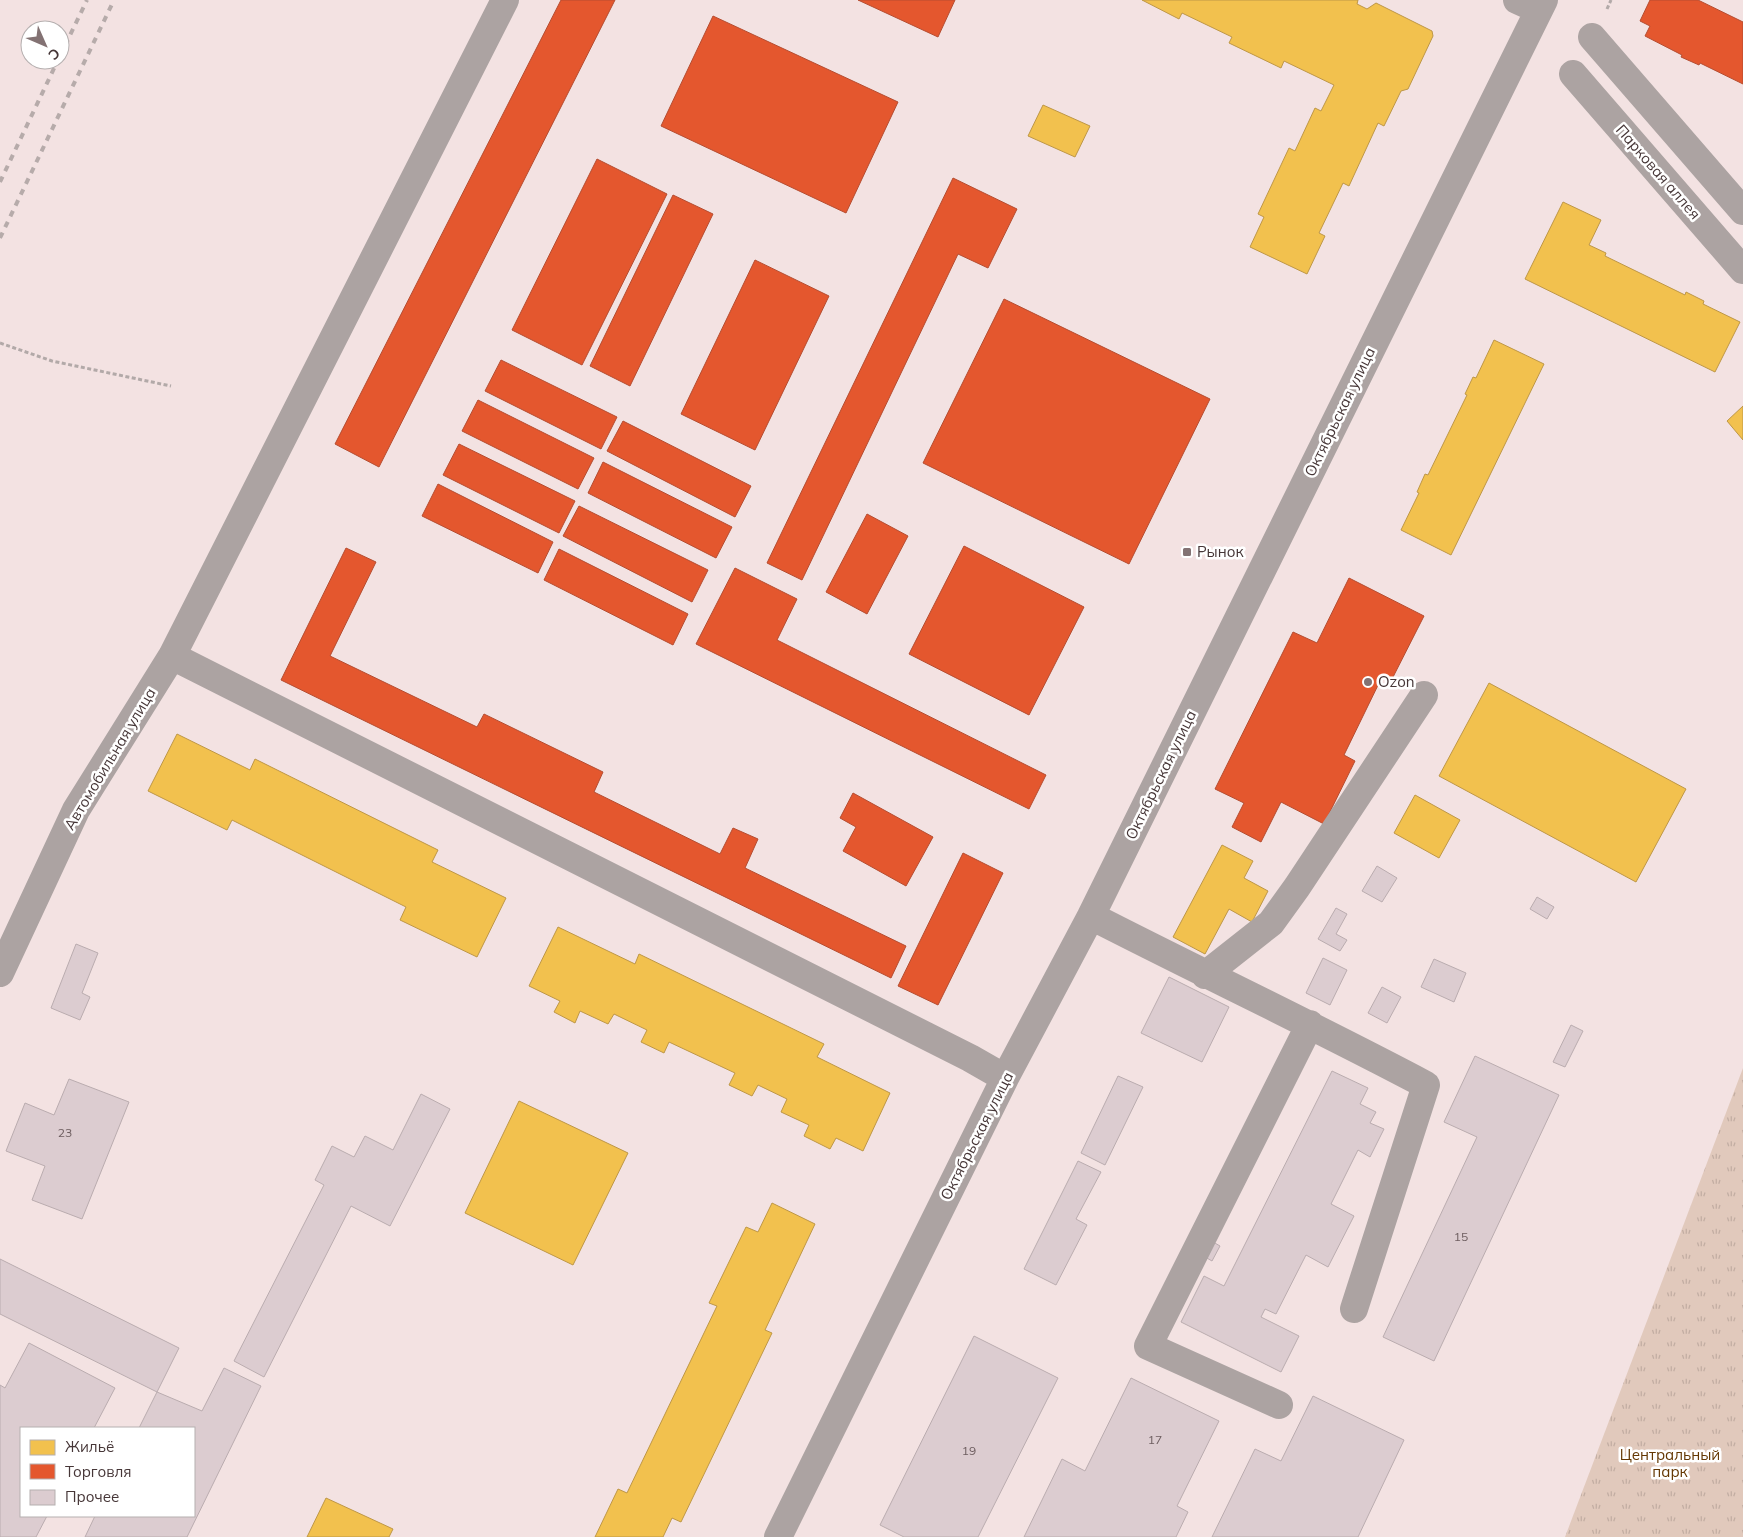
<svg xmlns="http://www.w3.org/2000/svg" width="1743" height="1537" viewBox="0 0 1743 1537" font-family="Mulish,sans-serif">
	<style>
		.park { fill: url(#park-tufts) }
		.homes { fill: #f2c14e; stroke: #be9747 }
		.shops { fill: #e4572e; stroke: #b54d31 }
		.building { fill: #dcccd0; stroke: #baacaf }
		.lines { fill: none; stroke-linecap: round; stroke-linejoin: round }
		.path { stroke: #b2a9a8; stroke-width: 3; stroke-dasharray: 4 2.5; stroke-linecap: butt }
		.minor { stroke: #aca3a2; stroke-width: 28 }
		.rail { stroke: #b6abaa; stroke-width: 4; stroke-dasharray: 6 6; stroke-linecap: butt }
		.poi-dot { fill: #837273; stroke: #fff; stroke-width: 2 }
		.labels { text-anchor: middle; stroke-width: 5; stroke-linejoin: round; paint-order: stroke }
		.number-label { font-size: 12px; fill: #6d5d5f }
		.street-label { font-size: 15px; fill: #463637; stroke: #fff }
		.poi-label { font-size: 15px; fill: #463637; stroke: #fff; text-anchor: start }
		.park-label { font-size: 15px; fill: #643702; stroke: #fff }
	</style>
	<defs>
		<pattern id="park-tufts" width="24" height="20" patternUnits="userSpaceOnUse" patternTransform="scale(1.25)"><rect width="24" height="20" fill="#e1c9bc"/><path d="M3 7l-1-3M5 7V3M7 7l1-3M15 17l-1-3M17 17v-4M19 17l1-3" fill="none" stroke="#c2ada2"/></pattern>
	</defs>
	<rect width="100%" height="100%" fill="#f3e2e2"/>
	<path class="park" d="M1743,1068V1537H1565Z"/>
	<path class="homes" d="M1142,0H1358L1357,4L1367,9L1376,3L1432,31L1433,36L1408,89L1401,91L1384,126L1378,123L1349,186L1343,183L1319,233L1325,236L1307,274L1250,247L1264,217L1258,214L1289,148L1295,151L1315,108L1321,111L1334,85L1284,61L1281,68L1229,43L1232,37L1182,13L1179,19Z
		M1043,105L1090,126L1075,157L1028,136Z
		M1563,202L1601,220L1589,245L1606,253L1605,256L1685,295L1686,292L1704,301L1703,304L1740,322L1715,372L1525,279Z
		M1494,340L1544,364L1451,555L1401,530L1419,493L1417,492L1425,474L1428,475L1467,395L1465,394L1473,377L1476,378Z
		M1743,406V440L1727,421Z
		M1489,683L1686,789L1636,882L1439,776Z
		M177,734L250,770L255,759L438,850L432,862L506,898L477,957L400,920L406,907L232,820L227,830L148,791Z
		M1415,795L1460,820L1439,858L1394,833Z
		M1222,845L1253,861L1244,878L1268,891L1252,922L1229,909L1205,954L1173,937Z
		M558,927L635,964L639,954L824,1044L817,1057L890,1093L863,1151L836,1138L830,1149L804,1136L809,1125L781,1112L787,1099L758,1085L752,1096L729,1085L735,1073L669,1042L664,1053L641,1042L647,1030L614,1014L608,1024L580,1011L575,1023L554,1012L560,1001L529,986Z
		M519,1101L628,1153L573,1265L465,1213Z
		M772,1203L815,1224L765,1330L772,1333L681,1522L672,1518L663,1537H595L618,1489L627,1493L717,1306L709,1303L746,1227L758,1232Z
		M326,1498L393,1529L389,1537H307Z"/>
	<path class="shops" d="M561,0H615L379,467L335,444Z
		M858,0H955L938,37Z
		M1650,0H1698L1743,22V84L1700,63L1699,65L1681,57L1682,55L1645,36L1650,26L1640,21Z
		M713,16L898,102L846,213L661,126Z
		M597,159L667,194L582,365L512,330Z
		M953,178L1017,209L988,268L958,254L802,580L767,563Z
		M673,195L713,214L630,386L590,366Z
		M755,260L829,296L755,450L681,414Z
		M1004,299L1210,399L1129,564L923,463Z
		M501,360L617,417L601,449L485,391Z
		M478,400L594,458L578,489L462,431Z
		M623,421L751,486L735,517L607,451Z
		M459,444L575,501L559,533L443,475Z
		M603,462L732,527L716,558L588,493Z
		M438,484L553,542L538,573L422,516Z
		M579,506L708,570L692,602L563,536Z
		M867,514L908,536L867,614L826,592Z
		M964,546L1084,607L1029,715L909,654Z
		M346,548L376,562L330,656L477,727L484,714L603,772L594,792L720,854L733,828L758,839L745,868L906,946L891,978L281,680Z
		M559,549L688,614L673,645L544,580Z
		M735,568L797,599L777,640L1046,775L1029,809L696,644Z
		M1349,578L1424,616L1391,681L1382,677L1344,755L1355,761L1324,824L1281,802L1261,842L1232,827L1244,803L1215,789L1293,632L1317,643Z
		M853,793L933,837L906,886L843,851L856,827L840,818Z
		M963,853L1003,873L938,1005L898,986Z"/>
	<path class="building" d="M1377,866L1397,878L1382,902L1362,891Z
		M1537,897L1554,907L1547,919L1530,909Z
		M1336,908L1347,914L1336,934L1347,940L1340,951L1318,939Z
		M76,944L98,953L82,993L90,997L80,1020L51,1008Z
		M1323,958L1347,970L1330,1005L1306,993Z
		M1434,959L1466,973L1454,1002L1421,987Z
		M1169,977L1229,1007L1202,1062L1141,1033Z
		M1382,987L1401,997L1387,1023L1368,1013Z
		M1571,1025L1583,1031L1565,1067L1553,1062Z
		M1475,1056L1559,1095L1434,1361L1383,1337L1477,1137L1444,1122Z
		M1332,1071L1368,1088L1360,1104L1376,1112L1370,1123L1384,1129L1370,1157L1358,1150L1331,1204L1354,1216L1328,1267L1306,1255L1276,1314L1265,1309L1261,1317L1299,1336L1281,1372L1181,1322L1204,1276L1224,1286Z
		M1118,1076L1143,1087L1105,1165L1081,1153Z
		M69,1079L129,1102L82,1219L32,1200L45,1166L6,1151L25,1103L54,1115Z
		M421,1094L450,1109L390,1226L351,1206L264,1377L234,1361L324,1185L315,1180L332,1146L354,1157L365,1136L393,1150Z
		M1078,1161L1101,1172L1076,1219L1087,1225L1056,1285L1024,1269Z
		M1208,1239L1220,1246L1212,1261L1200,1254Z
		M0,1259L179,1348L157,1392L0,1314Z
		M974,1336L1058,1378L978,1537H904L880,1525Z
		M29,1343L115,1388L94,1428H21V1516H47L36,1537H0V1385L5,1388Z
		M224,1368L261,1386L187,1537H85L95,1516H194V1428H139L157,1392L202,1411Z
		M1131,1378L1219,1421L1177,1506L1188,1512L1176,1537H1024L1062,1459L1085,1471Z
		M1313,1396L1404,1440L1358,1537H1212L1255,1449L1281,1461Z"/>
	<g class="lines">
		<path class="path" d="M1607,9L1611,0
			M0,343L52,361L171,386"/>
		<path class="minor" d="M1517,0L1539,10
			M1592,37L1743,211
			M1573,74L1743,270
			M172,656L970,1058L1005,1078
			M1091,916C1202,973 1315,1026 1426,1085L1354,1309
			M0,973L76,810L172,656L505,0
			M1205,975L1271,923L1297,887L1424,695
			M1279,1405L1148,1346L1310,1024
			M778,1537L1005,1078L1091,916L1544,0"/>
		<path class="rail" d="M60,56L87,0
			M0,182L58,60
			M0,238L114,0"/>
	</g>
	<g class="poi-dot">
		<rect x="1182" y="547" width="10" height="10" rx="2.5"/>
		<circle cx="1368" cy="682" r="5"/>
	</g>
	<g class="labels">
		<g class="number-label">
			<text x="65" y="1137">23</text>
			<text x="1461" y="1241">15</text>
			<text x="1155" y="1444">17</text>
			<text x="969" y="1455">19</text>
		</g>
		<g class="street-label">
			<text transform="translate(1658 172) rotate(49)" y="5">Парковая аллея</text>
			<text transform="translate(1340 412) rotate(-64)" y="5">Октябрьская улица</text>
			<text transform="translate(110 759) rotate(-59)" y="5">Автомобильная улица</text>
			<text transform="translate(1161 775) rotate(-64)" y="5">Октябрьская улица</text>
			<text transform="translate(977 1136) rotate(-63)" y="5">Октябрьская улица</text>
		</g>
		<g class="poi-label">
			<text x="1197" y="557">Рынок</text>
			<text x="1378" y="687">Ozon</text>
		</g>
		<g class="park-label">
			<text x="1670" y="1460">Центральный<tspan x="1670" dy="17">парк</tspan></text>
		</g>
	</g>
	<rect x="20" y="1427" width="175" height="90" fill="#ffffff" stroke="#b5afaf"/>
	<rect x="30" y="1440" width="25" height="15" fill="#f2c14e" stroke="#b5afaf"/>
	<text x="65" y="1452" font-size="15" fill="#463637">Жильё</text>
	<rect x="30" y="1464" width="25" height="15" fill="#e4572e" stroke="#b5afaf"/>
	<text x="65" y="1477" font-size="15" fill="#463637">Торговля</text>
	<rect x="30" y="1490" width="25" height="15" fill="#dcccd0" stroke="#b5afaf"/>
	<text x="65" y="1502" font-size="15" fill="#463637">Прочее</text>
	<g transform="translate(45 45) rotate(135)"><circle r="24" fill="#ffffff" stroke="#b5afaf"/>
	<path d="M0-4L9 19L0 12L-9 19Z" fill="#837273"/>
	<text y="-8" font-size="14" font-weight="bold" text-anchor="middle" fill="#463637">С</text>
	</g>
</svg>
